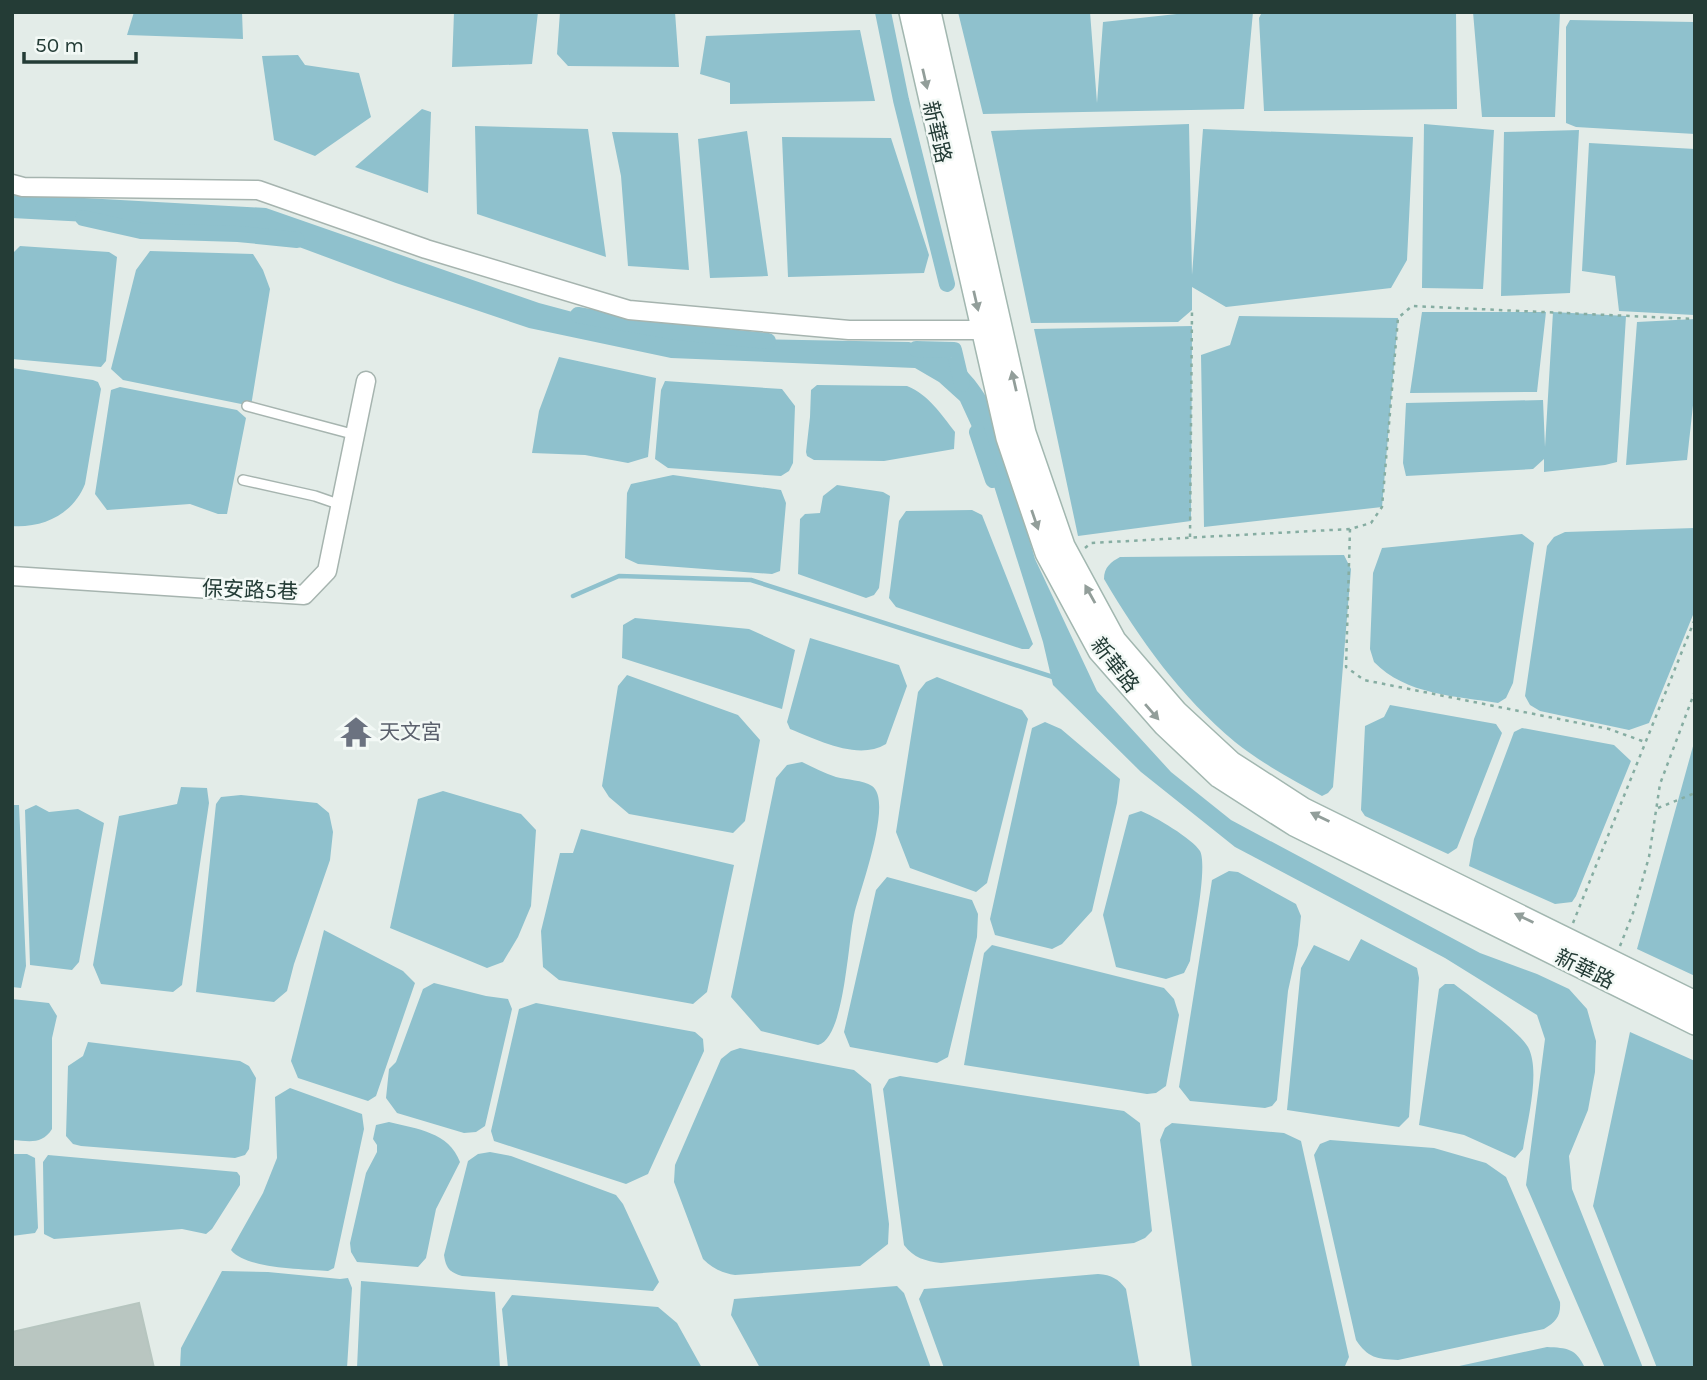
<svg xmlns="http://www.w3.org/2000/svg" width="1707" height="1380" viewBox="0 0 1707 1380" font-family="Karla,'Noto Sans TC',sans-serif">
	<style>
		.water { fill: #8fc1cd }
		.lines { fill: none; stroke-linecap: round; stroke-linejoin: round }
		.stream { stroke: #8fc1cd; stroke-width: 4.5 }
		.canal { stroke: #8fc1cd; stroke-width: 16 }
		.building { fill: #b9c6c1; stroke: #b6c5bf; stroke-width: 2 }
		.lane-casing { stroke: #a6b4af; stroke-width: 12 }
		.street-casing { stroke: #a6b4af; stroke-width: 21 }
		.secondary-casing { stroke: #a2b7b0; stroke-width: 24 }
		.path { stroke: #86ada2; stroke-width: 2.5; stroke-dasharray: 3.5 5; stroke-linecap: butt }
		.lane { stroke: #fff; stroke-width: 9 }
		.street { stroke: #fff; stroke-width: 18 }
		.secondary { stroke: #fff; stroke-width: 21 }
		.oneway { fill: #929e9a }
		.labels { text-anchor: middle; stroke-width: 5; stroke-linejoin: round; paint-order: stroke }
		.street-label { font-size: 21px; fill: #243c36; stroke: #f3f9f6 }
		.worship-label { font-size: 21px; fill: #5b616d; stroke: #f3f9f6; text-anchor: start }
	</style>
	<rect width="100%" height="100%" fill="#e3ece8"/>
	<path class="water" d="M134,12H242L243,39L127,35Z
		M454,12H538L532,64L452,67Z
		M560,12H675L679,67L568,66L557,54Z
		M958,12H1090L1097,103L1103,22L1195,12H1253L1244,109L983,114Z
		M1262,12H1456L1457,109L1264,111L1259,18Z
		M1473,12H1560L1555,117H1482Z
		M1570,20L1695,22V134L1576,127L1566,123V27Z
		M860,30L875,101L730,104V83L700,74L706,36Z
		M298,55L305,65L359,73L371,117L315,156L274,140L262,56Z
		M422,109L431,112L428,193L355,167Z
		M1189,124L1192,275L1203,129L1413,137L1407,260L1391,288L1226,307L1192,287V310L1178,322L1031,323L991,131Z
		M1424,124L1494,130L1483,289L1422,288Z
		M475,126L588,129L606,257L477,214Z
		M1579,130L1570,293L1501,296L1504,132Z
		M747,131L768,276L710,278L698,139Z
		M612,132L678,133L689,270L628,266L621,176Z
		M782,137L891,138L929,255L924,273L788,277Z
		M1589,143L1695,149L1694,315L1619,311L1615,276L1582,271Z
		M12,194L266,208L539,303L651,333L687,338L909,342C918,345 928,346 937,350C962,360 983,388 994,411L1035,559L1097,691L1171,772L1231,820L1480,953L1537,974L1569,989L1587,1009L1596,1041L1595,1072L1588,1110L1569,1156L1572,1189L1643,1368H1605L1526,1185L1545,1039L1537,1015L1445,958L1235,847L1141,772L1053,685L1043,642L983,451L960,401L939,382L915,368L671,358L529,328L396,283L256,231L12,218Z
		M20,246L109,252L117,257L106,361L101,367L12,359V254Z
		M150,251L253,254L263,270L270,289L251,406L123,380L111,369L136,270Z
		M1422,312H1546L1537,392L1410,393Z
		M1553,312L1626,316L1617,462L1605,465L1544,472V459L1533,469L1406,476L1403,463L1406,403L1543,400L1545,447Z
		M1239,316L1398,318L1382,507L1204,527L1201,355L1230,345Z
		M1695,319V387L1687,460L1626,465L1637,322Z
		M1192,326L1191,521L1078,536L1034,329Z
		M559,357L656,378L648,457L628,463L585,455L532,453L539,411Z
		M12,368L93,380L98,382L101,389L85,484C73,514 44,528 12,526Z
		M665,381L782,389L795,406L793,463L789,471L781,476L668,468L655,459L661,390Z
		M817,385L907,386C929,395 941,414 955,432L954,449L884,461L814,460L807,456L806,452L810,417L811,390Z
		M120,387L237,410L246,418L227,514H218L190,504L107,510L95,494L111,390Z
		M673,475L781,490L786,503L780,571L772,574L638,564L625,558L627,493L631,484Z
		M837,485L883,492L890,496L879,588L874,595L866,598L798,574L800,519L805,514L820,513L823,496Z
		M972,510L982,515L1033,644L1029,649H1022L896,607L889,598L899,521L906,511Z
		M1695,528V610L1649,723L1629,730L1540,711L1530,705L1525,696L1547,546L1554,537L1565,532Z
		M1522,534L1534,543L1513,683L1506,698L1498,703C1456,696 1406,695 1374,662L1370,649L1373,573L1382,548Z
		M1344,555L1351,569L1333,787L1328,793L1322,796C1293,780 1261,763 1235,742C1180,696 1140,640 1104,579C1104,567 1111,562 1120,557Z
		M635,618L749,629L795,650L782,709L622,658L623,625Z
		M810,638L899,665L907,686L886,744C858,761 818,740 790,729L787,722Z
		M627,675L738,715L760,740L745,821L733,833L629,814L609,797L602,786L618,686Z
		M937,677L1022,710L1028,719L987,883L976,892L910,868L896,832L918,692L926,682Z
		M1390,705L1496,724L1502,733L1457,848L1448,854L1365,816L1361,810L1365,726L1384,717Z
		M1045,722L1061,729L1120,779L1117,803L1092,911L1062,944L1052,949L995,935L990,919L1032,728Z
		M1522,728L1614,745L1631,761L1576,896L1572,902L1555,904L1469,866L1474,839L1514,732Z
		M1695,739V976L1637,949Z
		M802,762C813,767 824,773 836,777C847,780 863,780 872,786C894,801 859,892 854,915C851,929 850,944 848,958C845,978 839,1040 818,1045L761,1031L731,997L776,778L787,765Z
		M181,787L207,788L209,803L182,985L173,992L101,984L93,965L119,816L177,804Z
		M443,791L521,814L536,830L531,906L518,937L503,962L487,968L390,928L418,799Z
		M241,795L317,803L329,813L333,832L330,860L294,964L287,991L274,1002L196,992L216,804L221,797Z
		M12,805H19L26,966L21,988L12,987Z
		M36,805L49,812L78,809L104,823L79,962L72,970L30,965L25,810Z
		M1141,811C1154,816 1193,839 1200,851C1208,866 1193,940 1190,961L1184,973L1166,979L1116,967L1103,915L1129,815Z
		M581,829L734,865L707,992L693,1004L559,980L543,967L541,931L560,853H573Z
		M1229,871L1238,872L1296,904L1301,916L1298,945L1288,991L1277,1100L1272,1106L1265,1108L1190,1101L1179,1087L1212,880Z
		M887,877L972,900L978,914L977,937L948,1057L937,1063L850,1047L844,1032L876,890Z
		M324,930L403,971L415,983L376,1096L368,1101L298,1078L291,1061Z
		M1361,939L1417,968L1419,978L1409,1117L1399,1127L1287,1110L1301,968L1314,945L1349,961Z
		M992,945L1164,988L1174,999L1179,1015L1166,1086L1156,1093L1147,1094L964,1065L984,953Z
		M434,983L486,996L508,999L512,1009L485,1126L476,1132L464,1133L397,1113L386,1098L389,1069L396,1062L423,989Z
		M1445,984H1454C1471,997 1519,1031 1528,1047C1541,1071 1527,1122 1523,1149L1515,1158L1464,1135L1419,1125L1439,989Z
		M12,999L49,1003L57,1016L52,1038V1129C42,1145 29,1141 12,1140Z
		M536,1003L695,1032L703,1039L704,1051L648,1174L626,1184L494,1141L491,1131L519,1009Z
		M1630,1032L1695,1061V1368H1657L1593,1206Z
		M88,1042L240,1061L249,1066L256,1078L249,1149L245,1155L235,1158L81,1146L73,1144L66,1136L68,1066L83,1056Z
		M740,1048L854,1070L871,1084L889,1224L888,1244L860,1266L735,1275C722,1273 712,1268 703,1259L674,1182L675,1165L721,1059L731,1051Z
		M900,1076L1124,1111L1140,1123L1152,1231L1145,1238L1134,1243L941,1263C925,1261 914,1258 904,1245L883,1089L889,1079Z
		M290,1088L362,1114L364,1129L334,1268L328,1271C304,1269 246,1269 231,1250L263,1193L277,1158L275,1097Z
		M389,1122C417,1129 449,1132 460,1162L436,1209L426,1258L418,1267L357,1262L351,1252L350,1243L366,1173L377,1152V1145L373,1139L376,1125Z
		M1172,1123L1284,1133L1301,1141L1349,1357L1345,1366L1335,1368H1192L1160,1140L1165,1128Z
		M1330,1140L1434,1148L1486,1163L1506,1177L1560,1302C1561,1316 1556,1322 1544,1329L1398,1360C1377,1359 1368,1358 1356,1340L1314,1155L1320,1144Z
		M490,1152L511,1156L616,1195L623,1204L659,1282L653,1291L462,1276C449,1272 446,1268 444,1255L468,1161L478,1154Z
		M12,1154H27L35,1158L38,1228L35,1233L12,1236Z
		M48,1155L237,1172L240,1176V1185L212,1229L206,1234L182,1229L54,1239L44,1234L43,1162Z
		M222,1271L268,1272L340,1279L348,1278L352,1288L347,1368H180L181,1348Z
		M1098,1274C1112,1275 1118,1279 1126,1289L1140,1368H944L919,1299L924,1289Z
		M361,1281L495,1292L500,1368H357Z
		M897,1286L904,1293L931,1368H760L731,1315L734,1299Z
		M512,1295L658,1307L677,1323L702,1368H508L502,1309Z
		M1547,1347C1567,1348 1576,1348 1585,1368H1450Z"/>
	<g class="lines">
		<path class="stream" d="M573,596L619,576L751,580L1056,678"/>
		<path class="canal" d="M883,12L901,100L947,284
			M83,218L141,231L238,234L297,240
			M578,315L677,332L768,341
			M916,349L954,350L962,384
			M977,432L993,480"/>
	</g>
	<path class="building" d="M139,1303L154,1368H12V1332Z"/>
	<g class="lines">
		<defs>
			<path id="lane" d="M247,406L356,435
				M243,480L315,496L341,505"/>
			<path id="street" d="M12,184L23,187L258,190L426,249L629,310L849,330H982
				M12,576L304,595L327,571L366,381"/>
			<path id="secondary" d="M910,12L1007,438L1046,553L1099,651L1164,725L1219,777L1294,825L1695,1024
				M930,12L1025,433L1064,546L1115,640L1177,712L1231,762L1304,809L1695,1002"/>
		</defs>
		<use href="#lane" class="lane-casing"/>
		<use href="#street" class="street-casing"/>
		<use href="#secondary" class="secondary-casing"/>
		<path class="path" d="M1350,529L1346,667L1364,680L1609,729L1645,742
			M1190,537L1192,310
			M1085,548L1091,543L1350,529L1371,523L1382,507L1398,318L1412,306L1695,319
			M1658,808L1695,793
			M1573,923L1695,619
			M1620,946L1633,913L1649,857L1660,784L1695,691"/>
		<use href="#lane" class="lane"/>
		<use href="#street" class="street"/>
		<use href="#secondary" class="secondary"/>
	</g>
	<defs><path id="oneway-solid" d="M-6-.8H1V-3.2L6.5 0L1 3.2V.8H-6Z" transform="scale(1.75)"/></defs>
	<g class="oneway">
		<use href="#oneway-solid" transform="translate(925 79) rotate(77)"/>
		<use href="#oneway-solid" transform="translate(976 301) rotate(77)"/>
		<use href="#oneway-solid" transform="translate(1014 381) rotate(-103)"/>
		<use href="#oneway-solid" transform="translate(1035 520) rotate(71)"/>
		<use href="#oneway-solid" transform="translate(1090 594) rotate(-119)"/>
		<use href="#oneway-solid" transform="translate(1152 712) rotate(49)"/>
		<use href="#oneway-solid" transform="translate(1320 817) rotate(-154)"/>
		<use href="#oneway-solid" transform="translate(1524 918) rotate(-154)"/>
	</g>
	<defs>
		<symbol id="temple-bare" viewBox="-9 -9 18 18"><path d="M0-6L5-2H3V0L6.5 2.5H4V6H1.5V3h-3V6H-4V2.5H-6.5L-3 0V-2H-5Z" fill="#6b7280" stroke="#f3f9f6" stroke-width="2.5" paint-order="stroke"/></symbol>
	</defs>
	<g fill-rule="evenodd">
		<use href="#temple-bare" x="334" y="710" width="44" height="44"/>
	</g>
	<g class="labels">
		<g class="street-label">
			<text transform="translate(937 132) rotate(77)" y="7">新華路</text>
			<text transform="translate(250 590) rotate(2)" y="7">保安路5巷</text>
			<text transform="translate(1115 665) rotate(52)" y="7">新華路</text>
			<text transform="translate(1585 969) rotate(26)" y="7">新華路</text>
		</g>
		<g class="worship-label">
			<text x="379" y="739">天文宮</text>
		</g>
	</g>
	<rect width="1707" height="1380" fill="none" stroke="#243c36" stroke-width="28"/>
	<path d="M24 52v10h112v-10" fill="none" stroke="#243c36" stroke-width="3.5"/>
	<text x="35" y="52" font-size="21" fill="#243c36" stroke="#f3f9f6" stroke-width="5" paint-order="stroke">50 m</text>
</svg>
